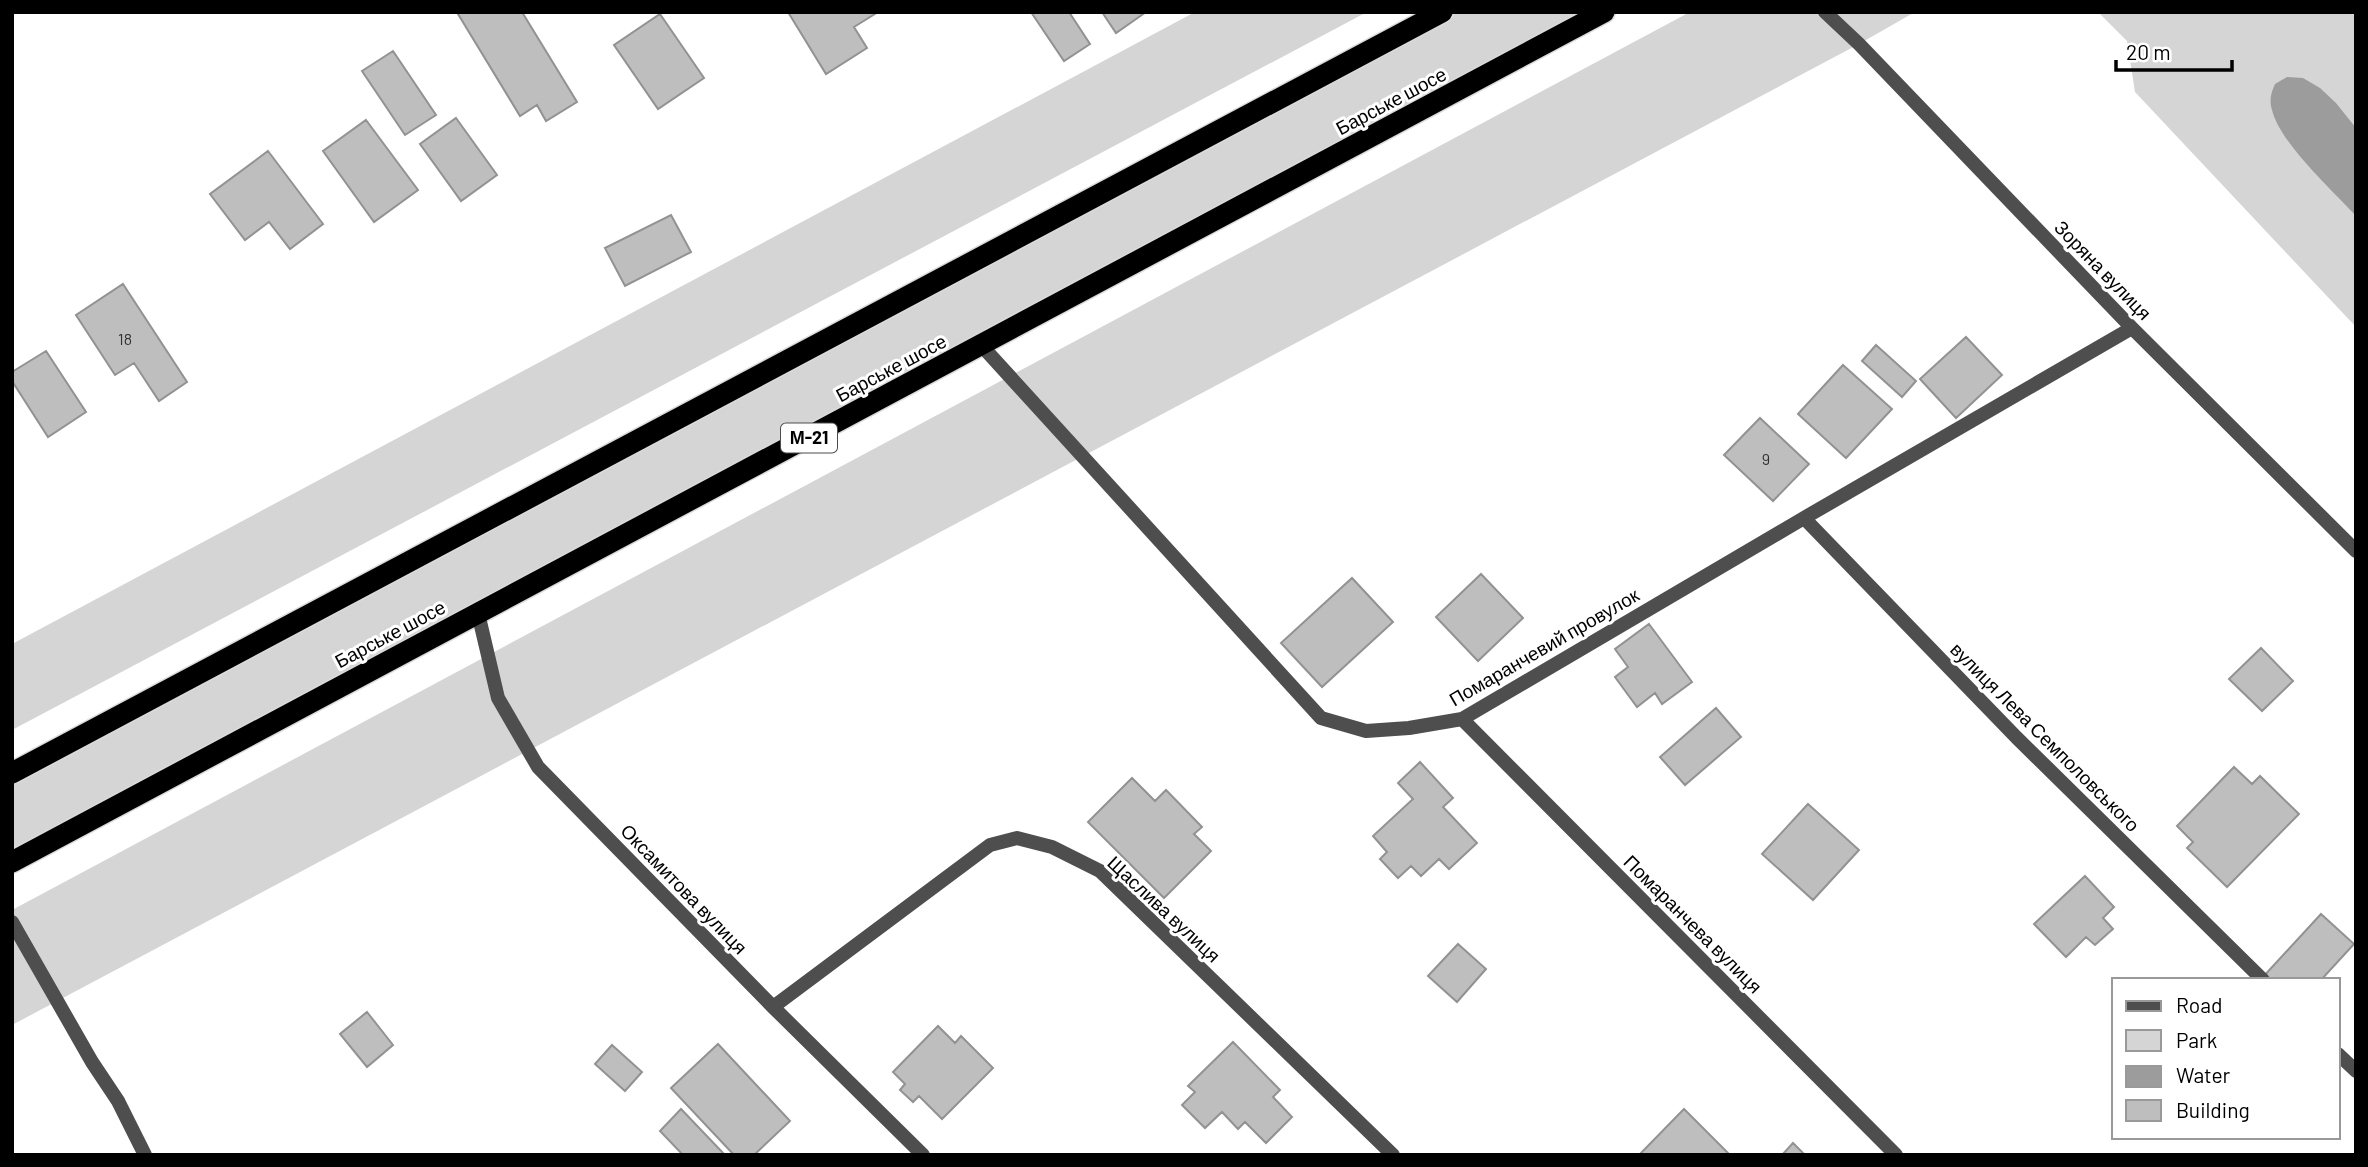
<svg xmlns="http://www.w3.org/2000/svg" width="2368" height="1167" viewBox="0 0 2368 1167" font-family="Barlow,sans-serif">
	<style>
		.green { fill: #d5d5d5 }
		.water { fill: #9c9c9c }
		.building { fill: #bebebe; stroke: #929292; stroke-width: 2 }
		.lines { fill: none; stroke-linecap: round; stroke-linejoin: round }
		.highway-casing { stroke: #dbdbdb; stroke-width: 24 }
		.lane { stroke: #4e4e4e; stroke-width: 14 }
		.street { stroke: #4e4e4e; stroke-width: 14 }
		.highway { stroke: #000; stroke-width: 21 }
		.labels { text-anchor: middle; stroke-width: 6; stroke-linejoin: round; paint-order: stroke }
		.number-label { font-size: 16px; fill: #303030 }
		.shield { fill: #fff; stroke: #4c4c4c; stroke-width: 2 }
		.shield-label { font-size: 18px; font-weight: bold; fill: #000 }
		.street-label { font-size: 19px; fill: #000; stroke: #fff }
	</style>
	<rect width="100%" height="100%" fill="#fff"/>
	<path class="green" d="M1195,12H1367L12,730V644Z
		M1443,12H1604L12,863V775Z
		M1690,12H1915L1859,44L12,1025V910Z
		M2098,12H2356V327L2135,92L2127,41Z"/>
	<path class="water" d="M2287,77L2303,78L2320,88L2336,103L2356,128V216C2332,190 2280,143 2272,110C2269,100 2271,93 2275,84Z"/>
	<path class="building" d="M461,12H522L577,102L546,121L537,105L520,116L458,14Z
		M788,12H878L854,27L867,48L826,74Z
		M1031,12H1069L1090,44L1064,61Z
		M1102,12H1146L1116,33Z
		M660,14L704,78L658,109L614,45Z
		M393,51L436,115L405,135L362,71Z
		M456,118L497,175L461,201L420,144Z
		M366,120L418,190L374,222L323,151Z
		M268,151L323,224L290,249L269,222L245,240L210,194Z
		M671,215L691,252L625,286L605,248Z
		M123,284L187,382L159,401L134,363L115,375L76,315Z
		M1966,337L2002,375L1956,418L1920,379Z
		M1876,345L1916,381L1902,397L1862,361Z
		M46,351L86,412L48,437L12,381V372Z
		M1843,365L1892,409L1846,458L1798,414Z
		M1760,418L1809,464L1773,501L1724,455Z
		M1481,574L1523,618L1478,661L1436,617Z
		M1352,578L1393,622L1322,687L1281,643Z
		M1649,624L1692,682L1662,704L1655,693L1637,707L1615,677L1628,667L1615,649Z
		M2261,648L2293,681L2262,711L2229,679Z
		M1716,708L1741,737L1685,785L1660,757Z
		M1420,762L1453,798L1443,807L1477,843L1449,869L1439,859L1421,876L1411,866L1398,878L1380,859L1387,852L1373,836L1413,799L1398,783Z
		M2234,767L2252,784L2260,776L2299,814L2227,887L2187,848L2193,842L2177,826Z
		M1132,778L1155,801L1166,790L1202,827L1194,834L1211,851L1164,898L1088,822Z
		M1808,804L1859,850L1813,900L1762,854Z
		M2085,876L2114,907L2103,918L2113,929L2095,945L2086,937L2066,957L2034,924Z
		M2321,914L2354,944L2321,980H2264L2262,978Z
		M1458,944L1486,969L1457,1002L1428,976Z
		M367,1012L393,1045L367,1067L340,1034Z
		M938,1026L955,1043L961,1036L993,1068L942,1119L919,1096L913,1102L900,1090L905,1084L893,1072Z
		M1233,1042L1280,1090L1273,1097L1292,1117L1266,1143L1245,1122L1238,1129L1222,1112L1205,1128L1182,1105L1195,1092L1188,1086Z
		M718,1044L790,1121L754,1155H734L671,1088Z
		M612,1045L642,1072L625,1091L595,1064Z
		M681,1109L725,1155H683L660,1131Z
		M1684,1109L1730,1155H1639Z
		M1793,1143L1805,1155H1782Z"/>
	<g class="lines">
		<defs>
			<path id="highway" d="M12,773L1442,12
				M12,862L1604,12"/>
		</defs>
		<use href="#highway" class="highway-casing"/>
		<path class="lane" d="M12,922L92,1062L118,1101L145,1155"/>
		<path class="street" d="M1825,12L1859,44L2132,328L2356,551
			M982,346L1321,718L1366,731L1409,728L1462,719L1804,518L2132,328
			M1804,518L2016,737L2263,980
			M478,613L498,698L538,767L773,1007L923,1155
			M1462,719L1896,1155
			M773,1007L990,845L1017,838L1052,847L1100,871L1393,1155
			M2338,1054L2356,1071"/>
		<use href="#highway" class="highway"/>
	</g>
	<g class="labels">
		<g class="number-label">
			<text x="125" y="345">18</text>
			<text x="1766" y="465">9</text>
		</g>
		<rect class="shield" x="781" y="423.5" width="56" height="29" rx="5"/>
		<g class="shield-label">
			<text x="809" y="444">М-21</text>
		</g>
		<g class="street-label">
			<text transform="translate(1391 101) rotate(-28)" y="7">Барське шосе</text>
			<text transform="translate(2103 270) rotate(46)" y="7">Зоряна вулиця</text>
			<text transform="translate(891 368) rotate(-28)" y="7">Барське шосе</text>
			<text transform="translate(390 634) rotate(-28)" y="7">Барське шосе</text>
			<text transform="translate(1544 647) rotate(-30)" y="7">Помаранчевий провулок</text>
			<text transform="translate(2045 737) rotate(45)" y="7">вулиця Лева Семполовського</text>
			<text transform="translate(684 889) rotate(46)" y="7">Оксамитова вулиця</text>
			<text transform="translate(1164 909) rotate(43)" y="7">Щаслива вулиця</text>
			<text transform="translate(1693 924) rotate(45)" y="7">Помаранчева вулиця</text>
		</g>
	</g>
	<rect width="2368" height="1167" fill="none" stroke="#000000" stroke-width="28"/>
	<rect x="2112" y="978" width="228" height="161" fill="#ffffff" stroke="#999999" stroke-width="2"/>
	<rect x="2126" y="1001" width="35" height="10" fill="#4e4e4e" stroke="#999999" stroke-width="2"/>
	<text x="2176" y="1013" font-size="21" fill="#000000">Road</text>
	<rect x="2126" y="1030" width="35" height="21" fill="#d5d5d5" stroke="#999999" stroke-width="2"/>
	<text x="2176" y="1048" font-size="21" fill="#000000">Park</text>
	<rect x="2126" y="1066" width="35" height="21" fill="#9c9c9c" stroke="#999999" stroke-width="2"/>
	<text x="2176" y="1083" font-size="21" fill="#000000">Water</text>
	<rect x="2126" y="1100" width="35" height="21" fill="#bebebe" stroke="#999999" stroke-width="2"/>
	<text x="2176" y="1118" font-size="21" fill="#000000">Building</text>
	<path d="M2116 60v10h116v-10" fill="none" stroke="#000000" stroke-width="3.5"/>
	<text x="2126" y="60" font-size="21" fill="#000000" stroke="#ffffff" stroke-width="5" paint-order="stroke">20 m</text>
</svg>
